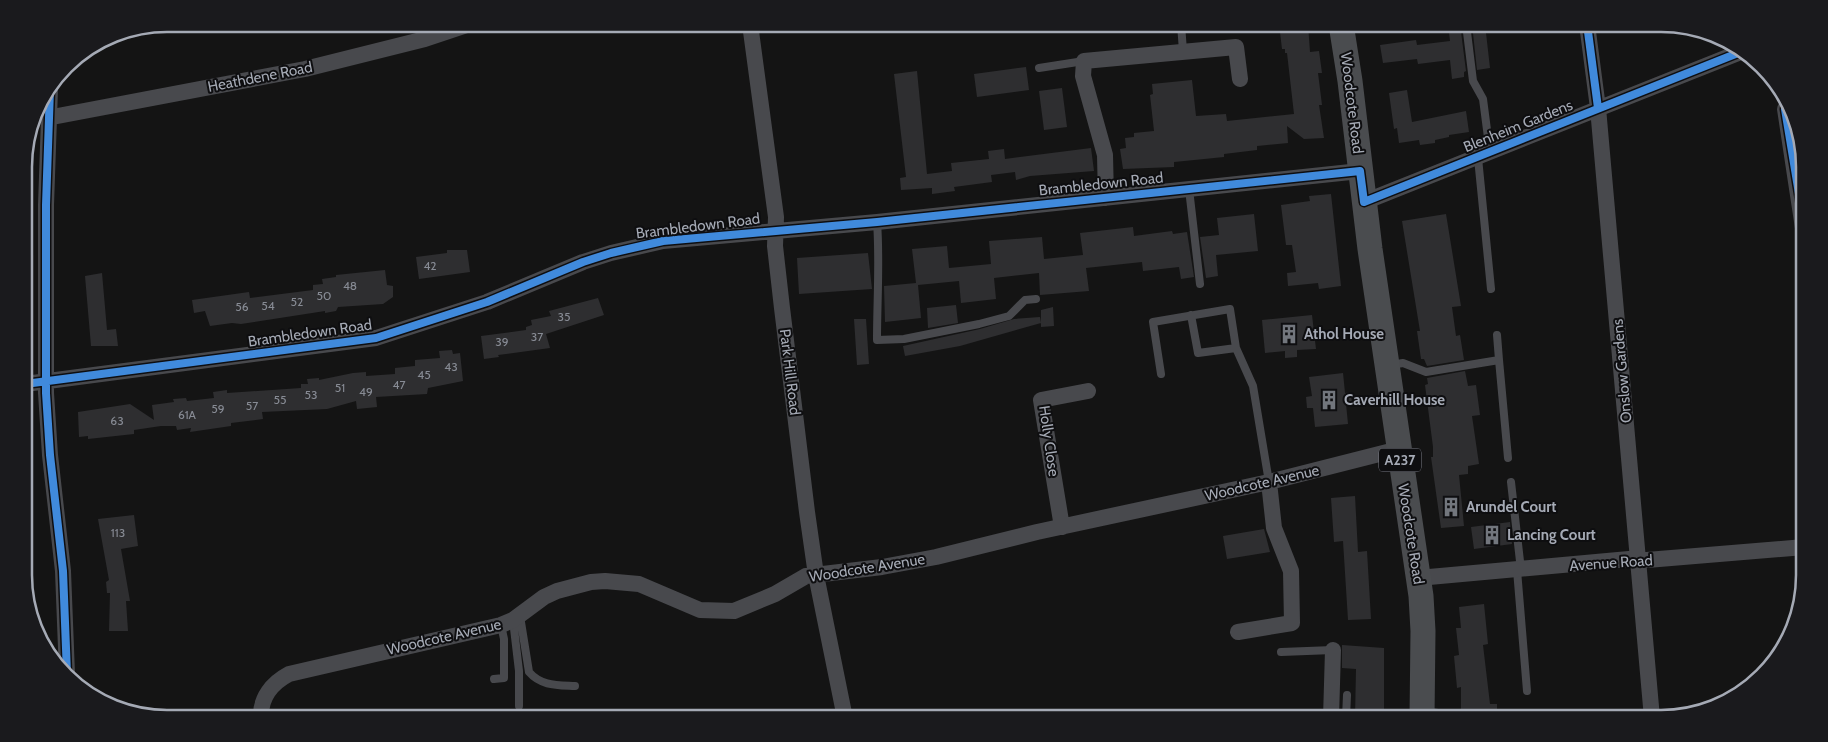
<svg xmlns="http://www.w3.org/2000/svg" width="1828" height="742" viewBox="0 0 1828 742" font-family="Cabin,sans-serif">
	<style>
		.building { fill: #2e2e30 }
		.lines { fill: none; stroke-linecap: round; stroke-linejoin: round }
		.lane { stroke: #48494d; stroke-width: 8 }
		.street { stroke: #48494d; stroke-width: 16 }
		.primary { stroke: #4a4c4f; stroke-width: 25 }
		.cycleway-casing { stroke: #0e0e10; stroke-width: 11 }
		.cycleway { stroke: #408adc; stroke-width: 8 }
		.labels { text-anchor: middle; stroke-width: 4; stroke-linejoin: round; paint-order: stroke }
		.number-label { font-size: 12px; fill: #878b94 }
		.shield { fill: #0e0e10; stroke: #787b84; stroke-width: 1 }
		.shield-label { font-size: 14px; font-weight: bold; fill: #a5aab5 }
		.street-label { font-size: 15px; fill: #a5aab5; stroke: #0e0e10 }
		.poi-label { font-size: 15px; font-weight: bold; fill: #a5aab5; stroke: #0e0e10; text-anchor: start }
		.rim { fill: none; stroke: #a5aab5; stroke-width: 2.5 }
	</style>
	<rect width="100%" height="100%" fill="#141414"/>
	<path class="building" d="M1279,24H1308L1310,52L1319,51L1322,73H1318L1322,105H1319L1324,138L1304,139L1287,126L1288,143L1257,146V150L1224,154V157L1174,162V167L1123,169L1120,149L1126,148L1125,138L1134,137V133L1154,131L1150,95L1153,94L1152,84L1192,80L1196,116L1226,114L1227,121L1294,114L1287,53H1285V49H1282Z
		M1448,24H1460L1466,71L1464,72V77L1452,79L1450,60L1418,64L1417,59L1383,63L1380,45L1416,40L1417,45L1450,41Z
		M1472,24H1485L1490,68L1477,70Z
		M1026,67L1029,90L977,97L974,74Z
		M917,71L927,174L952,171L951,163L989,159L988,151L1004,149L1005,159L1091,148L1094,171L1030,176L1016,180L1015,172L991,175L992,182L954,187L955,191L932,194V188L901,190L900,178L906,177L894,74Z
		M1062,88L1067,127L1044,130L1039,91Z
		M1407,90L1412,122L1466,111L1469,132L1449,135V137L1435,140V143L1420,145L1419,140L1399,143L1397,128L1394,129L1389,93Z
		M1331,194L1341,286L1319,289L1318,283L1288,286L1287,273L1296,272L1292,245H1286L1281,205L1310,201L1309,196Z
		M1254,214L1258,251L1216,255L1218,276L1206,278L1200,237L1219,235L1217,218Z
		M1446,214L1461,306L1452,307L1456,336L1460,335L1464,360L1427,366L1424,359H1421L1417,331H1420L1402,221Z
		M1133,227L1134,236L1172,231L1173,234L1187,232L1194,277L1181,279L1179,267L1143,271L1142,262L1086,268L1089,291L1040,295L1039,273L994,278L996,299L961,303L959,281L918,285L921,318L885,322L884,286L916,283L912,249L947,246L949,268L991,264L989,241L1042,237L1044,259L1083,255L1080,233Z
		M447,250H467L470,272L419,279L416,257L447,253Z
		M868,253L872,289L799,294L797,258Z
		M385,270L387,285L393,286V297L383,304L338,307L336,311L325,313V311L241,324L232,323L210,326L205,311L194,313L192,300L249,292L250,298L313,290V285L323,284L322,279L336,277V275Z
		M102,273L107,330L116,329L118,346H91L85,276Z
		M598,298L604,315L546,334L550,348L498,355L499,357L484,359L481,336L526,330V327L532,325L531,320L551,316L549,311Z
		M956,305L958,323L928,328L927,308Z
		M1053,307L1054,326L1041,327V310Z
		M1312,315L1316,349L1297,350V357L1285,358V351L1265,353L1262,320Z
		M1040,317L1041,323L960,346L905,356L903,346L980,329L1014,319Z
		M854,319H866L869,364L857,365Z
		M452,350L453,354L460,353L463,381L428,388L427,394L376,397L377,407L357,409L356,401L327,409L262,412L263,419L231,423V426L190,432L191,428L177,430L176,426H161L134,430V434L88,439V436L79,437L78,412L130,404L154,420L152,405L174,402L173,399L186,398L187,401L214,398L213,392L227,390V393L301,388V384H308L307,379L319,378V380L353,373L366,372V376L395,374V368L415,366V360L440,358L439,351Z
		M1465,371L1468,386L1476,385L1480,415L1472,416L1479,464L1468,466V474L1459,475L1464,526L1441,528L1431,457H1433V447L1425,385L1428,384L1427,378Z
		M1343,373L1345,393L1351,392L1352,404H1346L1348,424L1315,427L1313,408H1307L1306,397L1312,396L1309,377Z
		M1355,496L1358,552L1367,551L1371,619L1348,620L1343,541L1334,542L1331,498Z
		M134,515L138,546L121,549L130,601H126L128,631H109L110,593H107L106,582L109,580L98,519Z
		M1510,522L1512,544L1474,549L1471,527Z
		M1264,529L1270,552L1227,559L1223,536Z
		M1484,604L1488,644L1483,645L1490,704H1497V718H1461V687L1457,688L1454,656L1459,655L1456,628H1461L1459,607Z
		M1342,645L1384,648V718H1355L1356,669L1342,668Z"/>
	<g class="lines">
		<path class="lane" d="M1181,24L1183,51
			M1466,24L1473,81L1483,99L1490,153
			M1039,68L1084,61
			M1478,158L1491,289
			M1189,189L1200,284
			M877,222C880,261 877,300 877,340L904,339L979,324L1009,316L1025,300L1036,299
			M1191,315L1198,353L1236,348
			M1497,335L1499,360
			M1391,365L1403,363L1426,372L1499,360L1508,458
			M1161,374L1153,322L1230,309L1236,348L1253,386L1269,482
			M1511,482L1521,570
			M1517,570L1527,691
			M520,616L529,672C541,686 557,685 575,686
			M513,620L519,671V706
			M1281,652L1333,650
			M494,679L504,678V639L501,625
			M1424,711L1452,715V718
			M1346,718L1347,695"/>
		<path class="street" d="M750,24L776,217L775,246L782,308L807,512L816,575L845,718
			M1587,24L1598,108L1652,718
			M50,89L46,205V393L50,455L63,571L67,674
			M1785,109L1803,228
			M47,118L305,69L425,39L470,24
			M1106,198L1105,155L1083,76L1084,61L1236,47L1240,79
			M1364,202L1738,53
			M25,384L376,338L487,302L583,262L611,253L663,241L877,222L1360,171
			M1062,527L1041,400L1088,391
			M1418,578L1629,559L1647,560L1804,547
			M1238,632L1292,623L1291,571L1274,528L1269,482
			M261,718C260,698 272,683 289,674L501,625L513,620L544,597L557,591L591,582L605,581L639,584L700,610L734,611L775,594L806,576L882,567L936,557L1037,532L1269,482L1399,449
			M1331,718L1333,650"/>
		<path class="primary" d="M1341,24L1350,81L1370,249L1421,596L1423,631L1422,718"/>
		<defs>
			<path id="cycleway" d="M1587,24L1598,108
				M50,89L46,205V393L50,455L63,571L67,674
				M1785,109L1803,218
				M25,384L376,338L487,302L583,262L611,253L663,241L877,222L1360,171L1364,202L1738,53"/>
		</defs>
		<use href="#cycleway" class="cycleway-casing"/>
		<use href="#cycleway" class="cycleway"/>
	</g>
	<defs>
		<symbol id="building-bare" viewBox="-9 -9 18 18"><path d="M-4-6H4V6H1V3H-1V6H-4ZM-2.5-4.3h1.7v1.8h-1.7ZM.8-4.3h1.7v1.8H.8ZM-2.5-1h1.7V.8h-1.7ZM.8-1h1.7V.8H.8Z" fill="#72767d" stroke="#0e0e10" stroke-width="2.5" paint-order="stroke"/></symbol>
	</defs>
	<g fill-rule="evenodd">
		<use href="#building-bare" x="1275" y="320" width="28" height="28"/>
		<use href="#building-bare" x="1315" y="386" width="28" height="28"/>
		<use href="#building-bare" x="1437" y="493" width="28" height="28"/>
		<use href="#building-bare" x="1478" y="521" width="28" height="28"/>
	</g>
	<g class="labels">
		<g class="number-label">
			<text x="430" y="270">42</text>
			<text x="350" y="290">48</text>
			<text x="324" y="300">50</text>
			<text x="297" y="306">52</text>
			<text x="268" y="310">54</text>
			<text x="242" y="311">56</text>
			<text x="564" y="321">35</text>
			<text x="537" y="341">37</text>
			<text x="502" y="346">39</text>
			<text x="451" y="371">43</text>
			<text x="424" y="379">45</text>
			<text x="399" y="389">47</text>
			<text x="340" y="392">51</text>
			<text x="366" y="396">49</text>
			<text x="311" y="399">53</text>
			<text x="280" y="404">55</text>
			<text x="252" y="410">57</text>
			<text x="218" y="413">59</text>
			<text x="187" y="419">61A</text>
			<text x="117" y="425">63</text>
			<text x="118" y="537">113</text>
		</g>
		<rect class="shield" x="1379" y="448.5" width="42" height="23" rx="4"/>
		<g class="shield-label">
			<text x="1400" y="465">A237</text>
		</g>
		<g class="street-label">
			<text transform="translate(260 77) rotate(-11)" y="5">Heathdene Road</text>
			<text transform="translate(1352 103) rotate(83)" y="5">Woodcote Road</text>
			<text transform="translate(1518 126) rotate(-22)" y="5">Blenheim Gardens</text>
			<text transform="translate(1101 184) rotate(-6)" y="5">Brambledown Road</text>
			<text transform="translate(698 226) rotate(-7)" y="5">Brambledown Road</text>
			<text transform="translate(310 333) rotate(-8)" y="5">Brambledown Road</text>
			<text transform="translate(1622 371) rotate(-95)" y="5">Onslow Gardens</text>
			<text transform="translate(790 372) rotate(83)" y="5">Park Hill Road</text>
			<text transform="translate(1049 441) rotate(82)" y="5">Holly Close</text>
			<text transform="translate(1262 483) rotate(-13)" y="5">Woodcote Avenue</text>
			<text transform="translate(1411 534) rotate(81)" y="5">Woodcote Road</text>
			<text transform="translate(1611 563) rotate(-4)" y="5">Avenue Road</text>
			<text transform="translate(867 568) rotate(-9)" y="5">Woodcote Avenue</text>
			<text transform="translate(444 637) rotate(-13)" y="5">Woodcote Avenue</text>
		</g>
		<g class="poi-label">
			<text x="1304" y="339">Athol House</text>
			<text x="1344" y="405">Caverhill House</text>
			<text x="1466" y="512">Arundel Court</text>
			<text x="1507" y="540">Lancing Court</text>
		</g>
	</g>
	<path d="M0 0H1828V742H0ZM167 32H1661A135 135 0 0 1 1796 167V575A135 135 0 0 1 1661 710H167A135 135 0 0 1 32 575V167A135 135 0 0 1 167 32Z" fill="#1a1a1d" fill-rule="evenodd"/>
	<path class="rim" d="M167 32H1661A135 135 0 0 1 1796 167V575A135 135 0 0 1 1661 710H167A135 135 0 0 1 32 575V167A135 135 0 0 1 167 32Z"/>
</svg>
